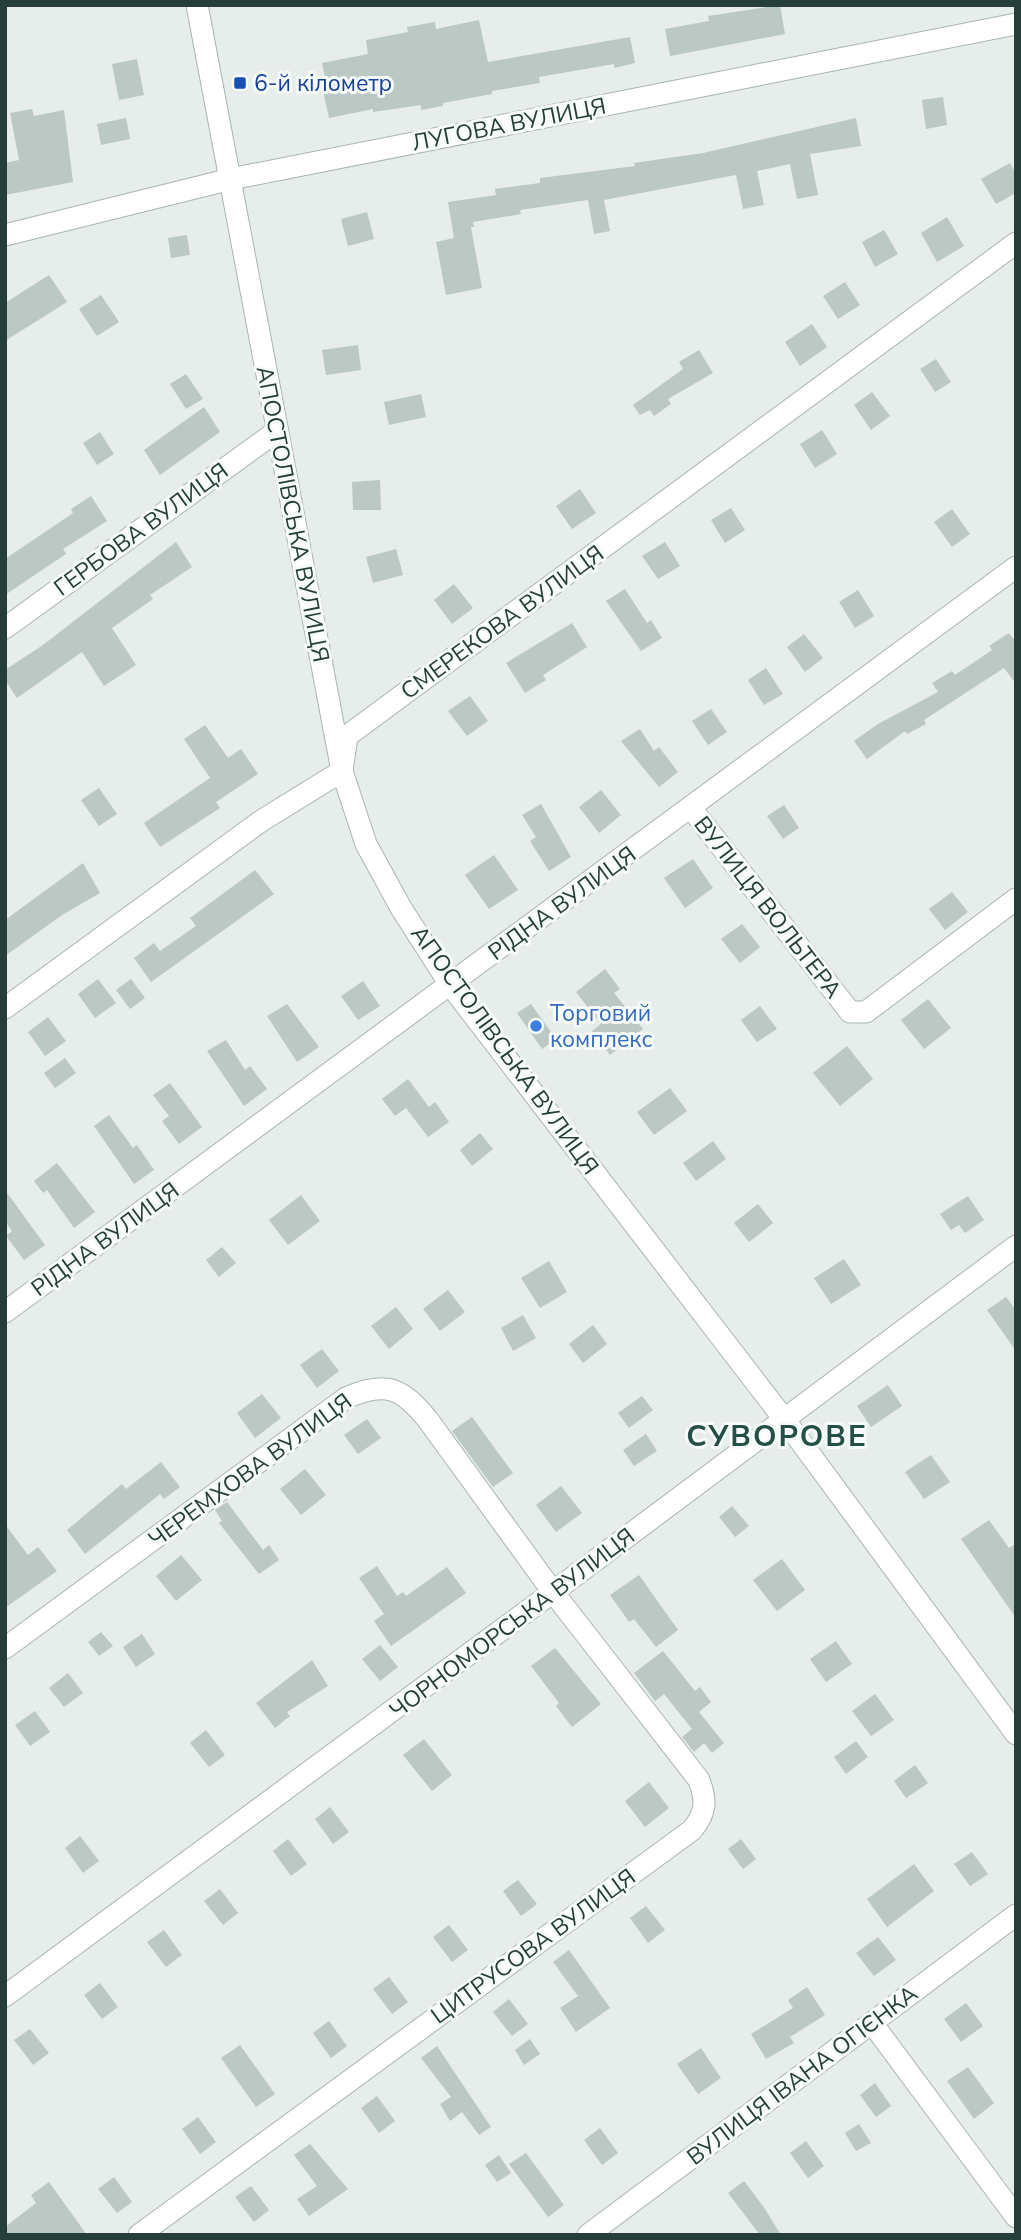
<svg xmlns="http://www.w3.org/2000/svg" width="1021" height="2240" viewBox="0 0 1021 2240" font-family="'Nunito Sans',sans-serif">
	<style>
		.building { fill: #bbc8c3 }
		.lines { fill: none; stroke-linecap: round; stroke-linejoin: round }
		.minor-casing { stroke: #a9b5b1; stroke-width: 23 }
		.tertiary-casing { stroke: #a9b5b1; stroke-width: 23 }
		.minor { stroke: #fff; stroke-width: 21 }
		.tertiary { stroke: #fff; stroke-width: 21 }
		.transit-dot { fill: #1a4fb4; stroke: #f6faf8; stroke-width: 2.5 }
		.shop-dot { fill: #3f7fe0; stroke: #f6faf8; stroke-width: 2.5 }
		.labels { text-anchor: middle; stroke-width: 6; stroke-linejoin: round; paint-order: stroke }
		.transit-label { font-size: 23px; fill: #164399; stroke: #f6faf8; text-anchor: start }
		.street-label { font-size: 23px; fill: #263e39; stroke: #f6faf8 }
		.shop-label { font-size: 23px; fill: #366cbe; stroke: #f6faf8; text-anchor: start }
		.district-label { font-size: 30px; font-weight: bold; letter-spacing: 2px; fill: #234f46; stroke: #f6faf8 }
	</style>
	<rect width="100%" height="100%" fill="#e6edea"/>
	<path class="building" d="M780,5L785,34L670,56L665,29L709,21L708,16Z
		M479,20L488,62L630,37L635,63L614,68V64L539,77L540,83L492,91V94L443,103V106L421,110V105L373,112V109L329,118L322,86H327L322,63L368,54L366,40L408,32L407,27L435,22L436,29Z
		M137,59L144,95L119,100L112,64Z
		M943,97L947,125L926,129L922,100Z
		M32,109L34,116L64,110L73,182L5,195V163L19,160L10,113Z
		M126,118L130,139L101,145L97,124Z
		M856,118L861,146L810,154L818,195L797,199L790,164L757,171L764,205L743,209L736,175L604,200L610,231L594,234L588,200L520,210L521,214L473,222L474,227H471L482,288L446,295L436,242L454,238L448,202L496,195L495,189L540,183V178L635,166L634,163L703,153Z
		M1010,163L1016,174V193L996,204L981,179Z
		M367,212L374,239L348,246L341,219Z
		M947,217L964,246L937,262L921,233Z
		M884,230L898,254L875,267L862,242Z
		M187,235L190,255L171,258L168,238Z
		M49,275L67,302L5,341V303Z
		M845,282L860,305L838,319L823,296Z
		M101,295L119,322L97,336L79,309Z
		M812,324L827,347L800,366L785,342Z
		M358,345L361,370L326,375L322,350Z
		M699,350L713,373L668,399L671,404L654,416L650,410L640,415L633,405L683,369L679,362Z
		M936,359L951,382L935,392L920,369Z
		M186,374L203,399L186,409L170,384Z
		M872,392L890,416L871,430L854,405Z
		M421,394L426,417L389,425L384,402Z
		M204,407L220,432L160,475L144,450Z
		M822,430L837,454L815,468L800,444Z
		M100,432L114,454L97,465L83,443Z
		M380,480L381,510H353L352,482Z
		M580,489L596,513L572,529L556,506Z
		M91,496L107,521L63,549L66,554L5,595V559L73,513L71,509Z
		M731,508L745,530L725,543L711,520Z
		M952,509L970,534L952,547L934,522Z
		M176,542L192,567L150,595L153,599L112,628L136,665L104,686L82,652L17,698L5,680V670L43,645Z
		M665,542L680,566L658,579L642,556Z
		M396,549L403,575L373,583L366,557Z
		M454,584L473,608L452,624L434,600Z
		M625,589L647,623L651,620L662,638L641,651L606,601Z
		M858,590L874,616L855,628L839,602Z
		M572,623L587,647L543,675L546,680L525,693L506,663Z
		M1009,633L1016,642V684L1004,668L924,720L926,724L907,734L905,731L867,759L854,741L878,724L938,692L932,683L952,671L955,675L992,650L989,646Z
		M804,634L823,658L805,672L787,647Z
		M766,668L783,694L764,705L748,680Z
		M470,696L488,721L467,736L448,711Z
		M711,709L727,732L708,745L692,721Z
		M205,725L228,758L241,749L258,774L216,802L220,808L160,847L144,823L210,778L184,739Z
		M640,729L654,751L659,747L678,772L659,787L621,741Z
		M99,788L117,814L99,826L81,800Z
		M601,790L621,815L599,833L579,807Z
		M541,804L571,857L549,871L530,841L536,837L522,815Z
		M784,805L799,828L783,839L767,816Z
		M494,855L518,890L489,909L465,875Z
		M693,859L713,888L685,908L664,878Z
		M83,863L100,893L62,915L5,956V920Z
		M255,870L274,894L151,982L134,958L154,943L160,951L196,926L190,918Z
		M952,892L968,912L945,930L929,909Z
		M742,924L760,947L740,963L721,939Z
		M605,969L620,989L614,993L643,1029L610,1055L592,1031L601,1024L576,992Z
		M98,979L116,1003L95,1018L78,994Z
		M131,979L145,998L130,1009L116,990Z
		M363,981L380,1006L358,1020L341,996Z
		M928,999L951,1028L924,1049L901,1020Z
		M287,1004L319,1047L297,1062L267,1016Z
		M531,1004L556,1039L542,1049L517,1013Z
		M760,1006L777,1029L757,1042L741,1020Z
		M48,1017L66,1041L45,1056L28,1032Z
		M226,1040L245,1070L250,1066L267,1089L244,1106L207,1051Z
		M847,1046L873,1079L840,1106L813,1073Z
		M65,1058L76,1073L55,1088L44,1073Z
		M408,1079L429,1107L435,1102L449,1122L428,1137L406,1108L395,1116L382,1099Z
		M170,1083L202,1127L179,1144L162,1121L169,1116L153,1095Z
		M670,1088L687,1111L654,1135L637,1112Z
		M109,1115L133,1148L137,1145L154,1170L134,1184L94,1126Z
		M480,1133L493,1149L472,1166L460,1150Z
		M713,1141L726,1159L696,1181L683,1163Z
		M57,1163L95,1212L74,1228L47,1190L43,1193L34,1181Z
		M5,1190L45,1245L24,1260L6,1236L12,1231L5,1221Z
		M301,1195L320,1221L288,1245L269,1220Z
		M968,1196L984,1220L965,1233L959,1225L951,1230L940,1214Z
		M758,1204L773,1223L749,1242L734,1223Z
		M222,1247L236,1263L219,1277L206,1260Z
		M844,1259L861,1285L831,1304L814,1278Z
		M549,1261L567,1292L540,1308L521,1278Z
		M448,1290L465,1312L440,1331L423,1309Z
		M1006,1297L1016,1310V1351L987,1310Z
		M396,1307L413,1329L389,1349L371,1326Z
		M523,1315L536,1338L513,1351L501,1328Z
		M593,1325L607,1344L583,1363L569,1344Z
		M322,1349L339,1371L317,1388L300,1365Z
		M888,1385L902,1406L871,1427L857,1406Z
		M262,1394L281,1418L255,1438L237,1413Z
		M642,1396L653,1410L629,1428L618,1413Z
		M472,1417L513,1473L493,1487L452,1431Z
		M367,1419L381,1438L358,1454L344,1435Z
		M646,1434L657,1451L634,1466L623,1450Z
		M931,1455L950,1482L924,1499L905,1472Z
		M161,1462L180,1487L164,1499L160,1494L85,1554L67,1530L122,1484L126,1489Z
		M305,1469L326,1495L301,1515L280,1489Z
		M561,1486L582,1513L556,1532L536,1505Z
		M227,1502L263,1550L269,1545L279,1560L259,1574L219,1523L222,1521L215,1510Z
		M732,1506L749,1526L735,1537L719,1517Z
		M989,1520L1009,1548L1016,1544V1618L961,1539Z
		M5,1524L28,1555L38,1547L57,1571L5,1608Z
		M181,1555L202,1580L176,1601L156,1576Z
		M782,1559L805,1590L777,1611L753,1580Z
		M377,1566L397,1596L403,1592L406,1596L447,1567L466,1593L391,1646L374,1621L384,1614L359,1578Z
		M639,1575L678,1630L656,1647L634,1619L629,1622L610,1595Z
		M101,1632L113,1646L99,1656L88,1642Z
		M142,1634L155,1654L136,1667L123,1647Z
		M836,1641L852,1664L826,1682L810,1659Z
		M380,1645L398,1667L380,1681L362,1659Z
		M555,1648L601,1704L572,1727L556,1706L559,1703L531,1666Z
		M663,1651L695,1691L700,1687L711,1702L699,1712L724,1743L712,1753L704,1743L694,1752L682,1737L692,1729L664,1694L655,1701L634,1673Z
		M312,1660L328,1686L287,1712L290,1716L275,1728L256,1703Z
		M68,1673L83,1693L64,1707L49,1688Z
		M875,1694L894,1720L871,1736L852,1711Z
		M35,1711L50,1732L30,1746L15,1725Z
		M206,1730L225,1755L209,1767L190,1743Z
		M424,1739L452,1775L432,1791L403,1755Z
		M856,1741L868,1757L846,1774L834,1757Z
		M915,1765L928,1783L906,1798L894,1781Z
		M649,1782L669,1808L645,1827L625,1801Z
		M330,1807L349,1832L333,1844L315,1819Z
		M80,1836L99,1861L83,1873L65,1848Z
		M288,1839L307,1864L291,1876L273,1851Z
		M741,1839L756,1859L743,1869L728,1849Z
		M972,1852L988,1874L970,1886L954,1864Z
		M914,1864L934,1891L887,1927L867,1899Z
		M518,1880L537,1904L521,1916L503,1891Z
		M220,1889L238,1913L223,1925L204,1901Z
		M646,1906L665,1930L648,1943L630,1918Z
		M449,1925L468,1950L452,1962L433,1937Z
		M164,1930L182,1955L166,1967L147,1942Z
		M878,1937L896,1960L874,1976L856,1953Z
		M569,1950L610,2008L576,2032L560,2008L578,1996L553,1962Z
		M389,1977L408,2002L392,2014L373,1989Z
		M100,1983L118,2007L102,2019L84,1995Z
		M807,1987L825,2015L790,2037L794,2043L766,2059L751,2034L793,2008L788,2000Z
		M509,1999L528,2024L512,2036L493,2012Z
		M966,2003L983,2026L961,2042L944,2019Z
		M329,2021L347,2046L331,2058L313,2033Z
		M30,2029L49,2053L33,2065L14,2040Z
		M530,2039L540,2054L524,2065L515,2050Z
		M240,2045L275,2094L256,2107L221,2058Z
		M437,2046L491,2127L479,2135L462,2112L450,2121L440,2104L451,2097L421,2058Z
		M701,2048L721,2078L698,2094L677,2064Z
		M968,2067L994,2103L974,2119L947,2081Z
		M875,2083L891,2106L876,2117L860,2095Z
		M377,2096L395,2121L379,2133L361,2108Z
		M198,2117L216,2142L200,2154L182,2129Z
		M859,2124L871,2143L856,2151L845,2133Z
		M600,2128L618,2153L602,2165L584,2140Z
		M806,2141L824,2166L808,2178L790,2153Z
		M310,2144L348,2189L309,2216L297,2199L317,2186L294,2155Z
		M526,2153L564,2205L548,2217L509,2164Z
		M499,2155L511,2173L497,2182L485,2165Z
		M114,2177L132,2202L117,2213L98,2189Z
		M744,2181L763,2206L781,2235H760L728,2193Z
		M49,2182L87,2235H5V2227L36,2203L31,2195Z
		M251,2186L269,2210L254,2222L235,2197Z"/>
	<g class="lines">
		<defs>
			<path id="minor" d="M5,235L231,179L1016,24
				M5,628L277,431
				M691,808L850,1012H866L1016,899
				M5,1008L261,821L342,771L347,736L1016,243
				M5,1312L1016,567
				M5,1648L346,1398C386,1380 402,1388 428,1420L553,1592L699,1780C707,1801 706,1813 692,1830L139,2235
				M5,1996L553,1592L1016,1246
				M872,2023L1016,2217
				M588,2235L1016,1915"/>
			<path id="tertiary" d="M197,5L342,771L366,844L401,908L451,986L784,1419L1016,1734"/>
		</defs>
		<use href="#minor" class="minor-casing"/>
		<use href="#tertiary" class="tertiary-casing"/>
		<use href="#minor" class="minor"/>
		<use href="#tertiary" class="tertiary"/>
	</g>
	<rect class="transit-dot" x="233" y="76" width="14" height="14" rx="3.5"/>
	<circle class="shop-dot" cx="536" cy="1026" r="7"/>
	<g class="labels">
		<g class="transit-label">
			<text x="254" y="91">6-й кілометр</text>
		</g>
		<g class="street-label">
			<text transform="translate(509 124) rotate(-11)" y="8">ЛУГОВА ВУЛИЦЯ</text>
			<text transform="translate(293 514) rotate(79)" y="8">АПОСТОЛІВСЬКА ВУЛИЦЯ</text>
			<text transform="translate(141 529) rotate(-36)" y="8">ГЕРБОВА ВУЛИЦЯ</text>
			<text transform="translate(502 622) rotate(-36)" y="8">СМЕРЕКОВА ВУЛИЦЯ</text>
			<text transform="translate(562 903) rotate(-36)" y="8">РІДНА ВУЛИЦЯ</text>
			<text transform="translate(768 907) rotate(52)" y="8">ВУЛИЦЯ ВОЛЬТЕРА</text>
			<text transform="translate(505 1050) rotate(54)" y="8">АПОСТОЛІВСЬКА ВУЛИЦЯ</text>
			<text transform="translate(105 1239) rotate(-36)" y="8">РІДНА ВУЛИЦЯ</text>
			<text transform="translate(250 1470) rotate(-36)" y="8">ЧЕРЕМХОВА ВУЛИЦЯ</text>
			<text transform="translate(512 1623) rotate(-37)" y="8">ЧОРНОМОРСЬКА ВУЛИЦЯ</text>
			<text transform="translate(533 1946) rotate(-36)" y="8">ЦИТРУСОВА ВУЛИЦЯ</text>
			<text transform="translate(802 2075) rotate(-37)" y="8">ВУЛИЦЯ ІВАНА ОГІЄНКА</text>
		</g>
		<g class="shop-label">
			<text x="550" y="1021">Торговий<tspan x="550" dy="26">комплекс</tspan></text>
		</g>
		<g class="district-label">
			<text x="777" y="1446">СУВОРОВЕ</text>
		</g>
	</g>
	<rect width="1021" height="2240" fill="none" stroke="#263e39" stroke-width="14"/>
</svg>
